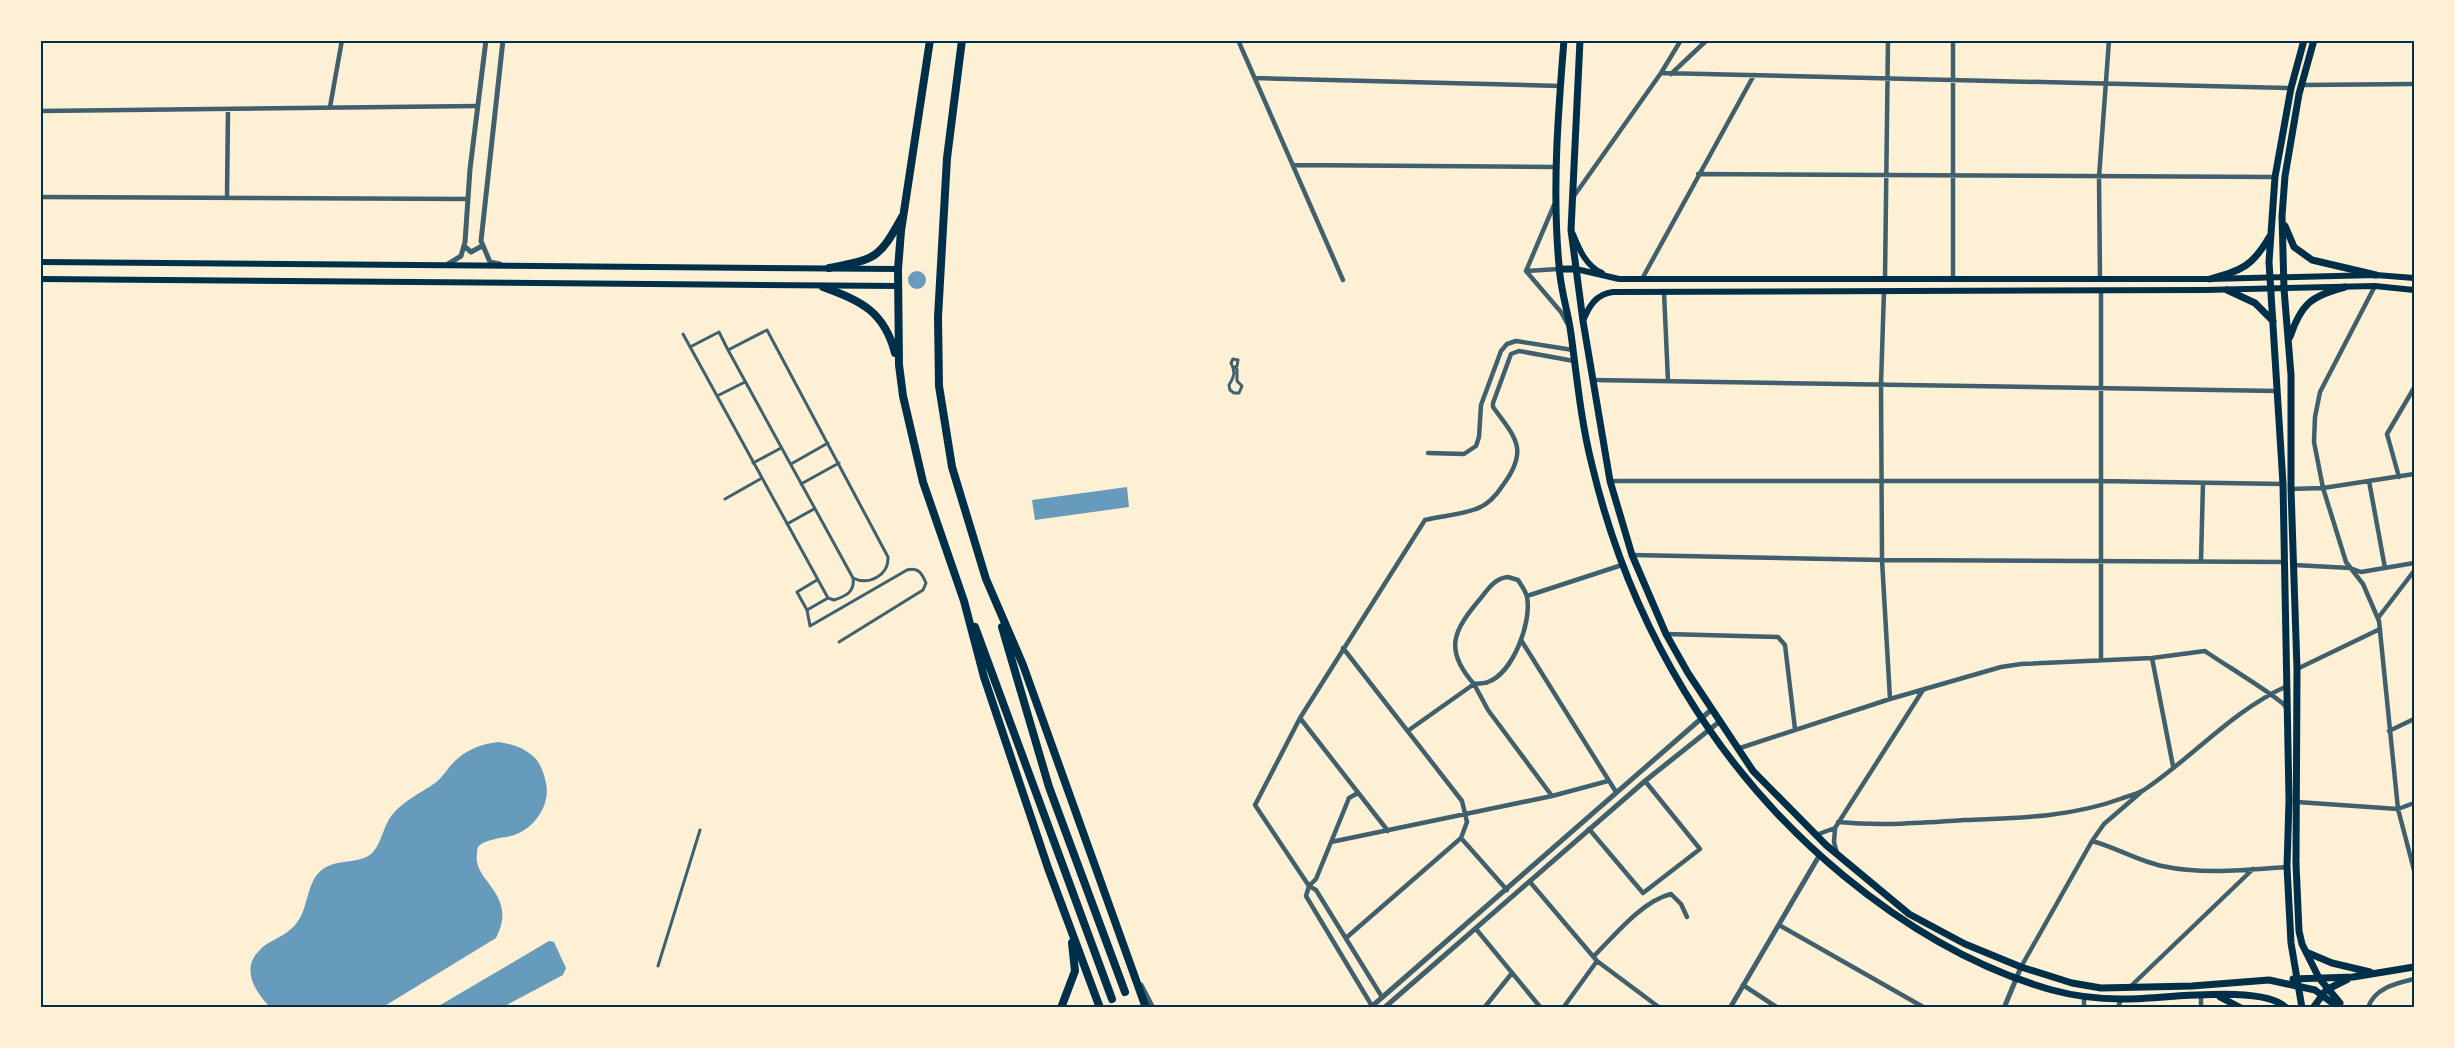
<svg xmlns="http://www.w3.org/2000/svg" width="2455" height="1048" viewBox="0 0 2455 1048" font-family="Barlow,sans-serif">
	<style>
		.water { fill: #669bbc }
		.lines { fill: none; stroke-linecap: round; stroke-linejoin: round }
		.pedestrian { stroke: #3f606c; stroke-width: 3 }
		.minor { stroke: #3f606c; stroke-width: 4.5 }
		.tertiary { stroke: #3f606c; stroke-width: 5 }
		.secondary { stroke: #003049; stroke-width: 6 }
		.primary { stroke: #003049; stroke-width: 7 }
		.trunk { stroke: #003049; stroke-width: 8 }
		.neatline { fill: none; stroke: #003049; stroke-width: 2 }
	</style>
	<rect width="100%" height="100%" fill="#fdf0d5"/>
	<path class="water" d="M908 280a9 9 0 1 1 18 0a9 9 0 1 1-18 0Z
		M1127,487L1129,507L1035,520L1032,500Z
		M498,742C513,744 523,747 535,758C541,764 544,774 546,783C551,806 533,830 511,836C501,838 488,839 480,845C477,847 477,851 477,854C472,881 519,894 496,938L383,1007H270C256,993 241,970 258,952C271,937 287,939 300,918C308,904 308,879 323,869C338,858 361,865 373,852C382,842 383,826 392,815C403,801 421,793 435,783C443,777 447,769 453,763C465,750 481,744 498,742Z
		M549,941L554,942L566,968L563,975L503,1007H437Z"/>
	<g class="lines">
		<path class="pedestrian" d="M683,334L828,598
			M690,347L719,332L728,350
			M1233,359L1238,360L1237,366L1235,367L1237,369V381L1242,386L1239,393H1234L1230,390L1229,385C1234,377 1236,372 1231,363Z
			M717,396L745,382
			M753,463L781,448
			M791,464L828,443
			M801,484L839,463
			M725,499L762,478
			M787,524L814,509
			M817,580L797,592L807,610L810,626L907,570C919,567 922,574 926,583L923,590L839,642
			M807,610L828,598L834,600C846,596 855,592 853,578C869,586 889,575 888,557L767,330L728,350L853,578
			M658,966L700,830"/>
		<path class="minor" d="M1238,40L1343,280
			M1953,40V279
			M1661,73L2291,88
			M1671,74L1707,40
			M1255,78L1560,86
			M2301,85L2414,84
			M330,107L342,40
			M40,111L478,106
			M1293,165L1557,167
			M1698,174L2275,177
			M1574,196L1661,73L1681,40
			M40,197L468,199
			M227,198L228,109
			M1526,271L1554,205
			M1526,271L1561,312L1567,323
			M1526,271L1559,269
			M1642,279L1754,75
			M1885,279L1888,40
			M2100,279L2099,177L2109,40
			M2375,286L2320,392L2315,417L2314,442L2323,488L2346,562L2363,584L2379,621L2398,809L2414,870
			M2101,290V660
			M1884,291L1881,384L1882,560L1890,699
			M1664,292L1668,381
			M1593,380L2277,391
			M1428,453L1464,454L1476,446L1479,437L1481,405L1501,351L1507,344L1516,341L1573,350
			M2399,477L2387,434L2414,388
			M1610,481H2100L2283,484
			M2369,481L2385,568
			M2291,489L2323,488L2414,474
			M1632,555L1882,560L2285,562
			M2201,561L2203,483
			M2294,565L2350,568L2361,572L2414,563
			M1508,577L1518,580C1521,585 1526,591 1527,597C1532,622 1513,673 1488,682C1484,684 1478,683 1474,684C1443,649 1454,630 1480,599C1488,589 1495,578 1508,577Z
			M1527,596L1622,565
			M2378,618L2414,571
			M1666,634L1778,637L1785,645L1795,729
			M1521,640L1616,792
			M1343,648L1462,801L1467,822L1461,838L1346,938
			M2152,658L2173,766
			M2297,669L2380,629
			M1300,718L1388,831
			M1409,730L1474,684L1488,710L1552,796
			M2389,731L2414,719
			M1737,749L1890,699L2001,667L2021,664L2152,658L2205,651C2217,660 2282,699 2285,706
			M1358,793L1349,798L1316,879L1309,886L1306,896L1372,1006
			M2297,802L2398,809L2414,803
			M1838,822C1881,826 1923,823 1966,820C2019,818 2072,817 2123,798C2129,796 2137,794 2144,790C2193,757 2232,711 2287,686
			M1589,829L1643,893L1700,849L1645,781
			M1816,835L1835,828
			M1461,838L1507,890
			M2092,841C2115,847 2138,861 2162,866C2203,875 2246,870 2287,867
			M1331,842L1552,796L1608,781
			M1837,853L1834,842L1835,828L1923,690
			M1530,882L1597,961L1660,1008
			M1779,925L1925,1008
			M1476,929L1541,1008
			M1594,956C1614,936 1642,901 1671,894L1681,904L1687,917
			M2021,967L2092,841L2104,824L2140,793
			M1743,985L1778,1008
			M2131,986L2253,869
			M2201,996V1008
			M1382,997L1316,890L1309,886L1255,805L1300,718L1425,520C1441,516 1460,515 1476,509C1488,505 1496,496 1503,485C1529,450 1516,438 1493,407V403L1511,354L1519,351L1574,361
			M1484,1008L1512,973
			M1563,1008L1597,961
			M2084,1008V997
			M2117,1008L2122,999
			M2368,1008C2374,988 2397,983 2414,979"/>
		<path class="tertiary" d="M464,246L471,252L482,246
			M448,264L461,256L465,242L470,169L486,40
			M500,264L490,262L481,241L503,40
			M1141,985L1153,1008
			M1370,1008L1711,710
			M1384,1008L1645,781L1719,722
			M1730,1008L1819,856
			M2004,1008L2021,967"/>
		<path class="secondary" d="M1573,234C1579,249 1586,266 1602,273
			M40,262L898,269
			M1576,269L1619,279H2210L2376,275L2414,278
			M40,279L898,286
			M1583,321C1589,306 1596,294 1613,292L2205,290L2375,286L2414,290"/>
		<path class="primary" d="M1564,40C1558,114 1552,191 1559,265C1560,288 1568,311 1571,334C1577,378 1581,422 1592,465C1630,625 1717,772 1844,876C1906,927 1974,968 2052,990C2074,996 2098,999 2121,999C2155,1000 2265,983 2286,1008
			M1580,40L1571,230L1583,321L1610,481L1632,555L1666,634L1688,673L1753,771L1826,845L1909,914L1965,944L2021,967L2072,983L2101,988L2192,986L2269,980L2315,990L2339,1008
			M2314,40L2299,94L2285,176L2282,216L2284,289L2291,375V489L2297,669L2296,864L2299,931L2302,944L2319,978L2340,1003
			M2285,226L2294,247L2312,260L2376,275
			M1559,269H1576
			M2210,279C2242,270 2252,267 2270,236
			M2227,290L2255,303L2273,321
			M2290,337C2301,304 2311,296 2345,287
			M2306,952L2332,963L2370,972
			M2293,979L2353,977L2414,967
			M2220,997L2241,1008
			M2302,1008L2291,943L2287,867L2289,800L2283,484L2269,262L2275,177L2291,88L2304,40
			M2313,1008L2326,990L2348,979"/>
		<path class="trunk" d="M930,40L901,231L898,269L899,365L903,396L923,482L964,601L984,677L1048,868L1100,1008
			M962,40L947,158L938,317L939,386L952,467L986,579L1023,665L1146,1008
			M829,268C876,259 879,259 902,217
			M823,287C861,301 884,311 895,353
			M975,627L1112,999
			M1002,627L1049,787L1125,992
			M1061,1008L1075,971L1072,943"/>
	</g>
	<rect width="2455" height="1048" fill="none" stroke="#fdf0d5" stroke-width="84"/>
	<rect x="42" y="42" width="2371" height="964" class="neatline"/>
</svg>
